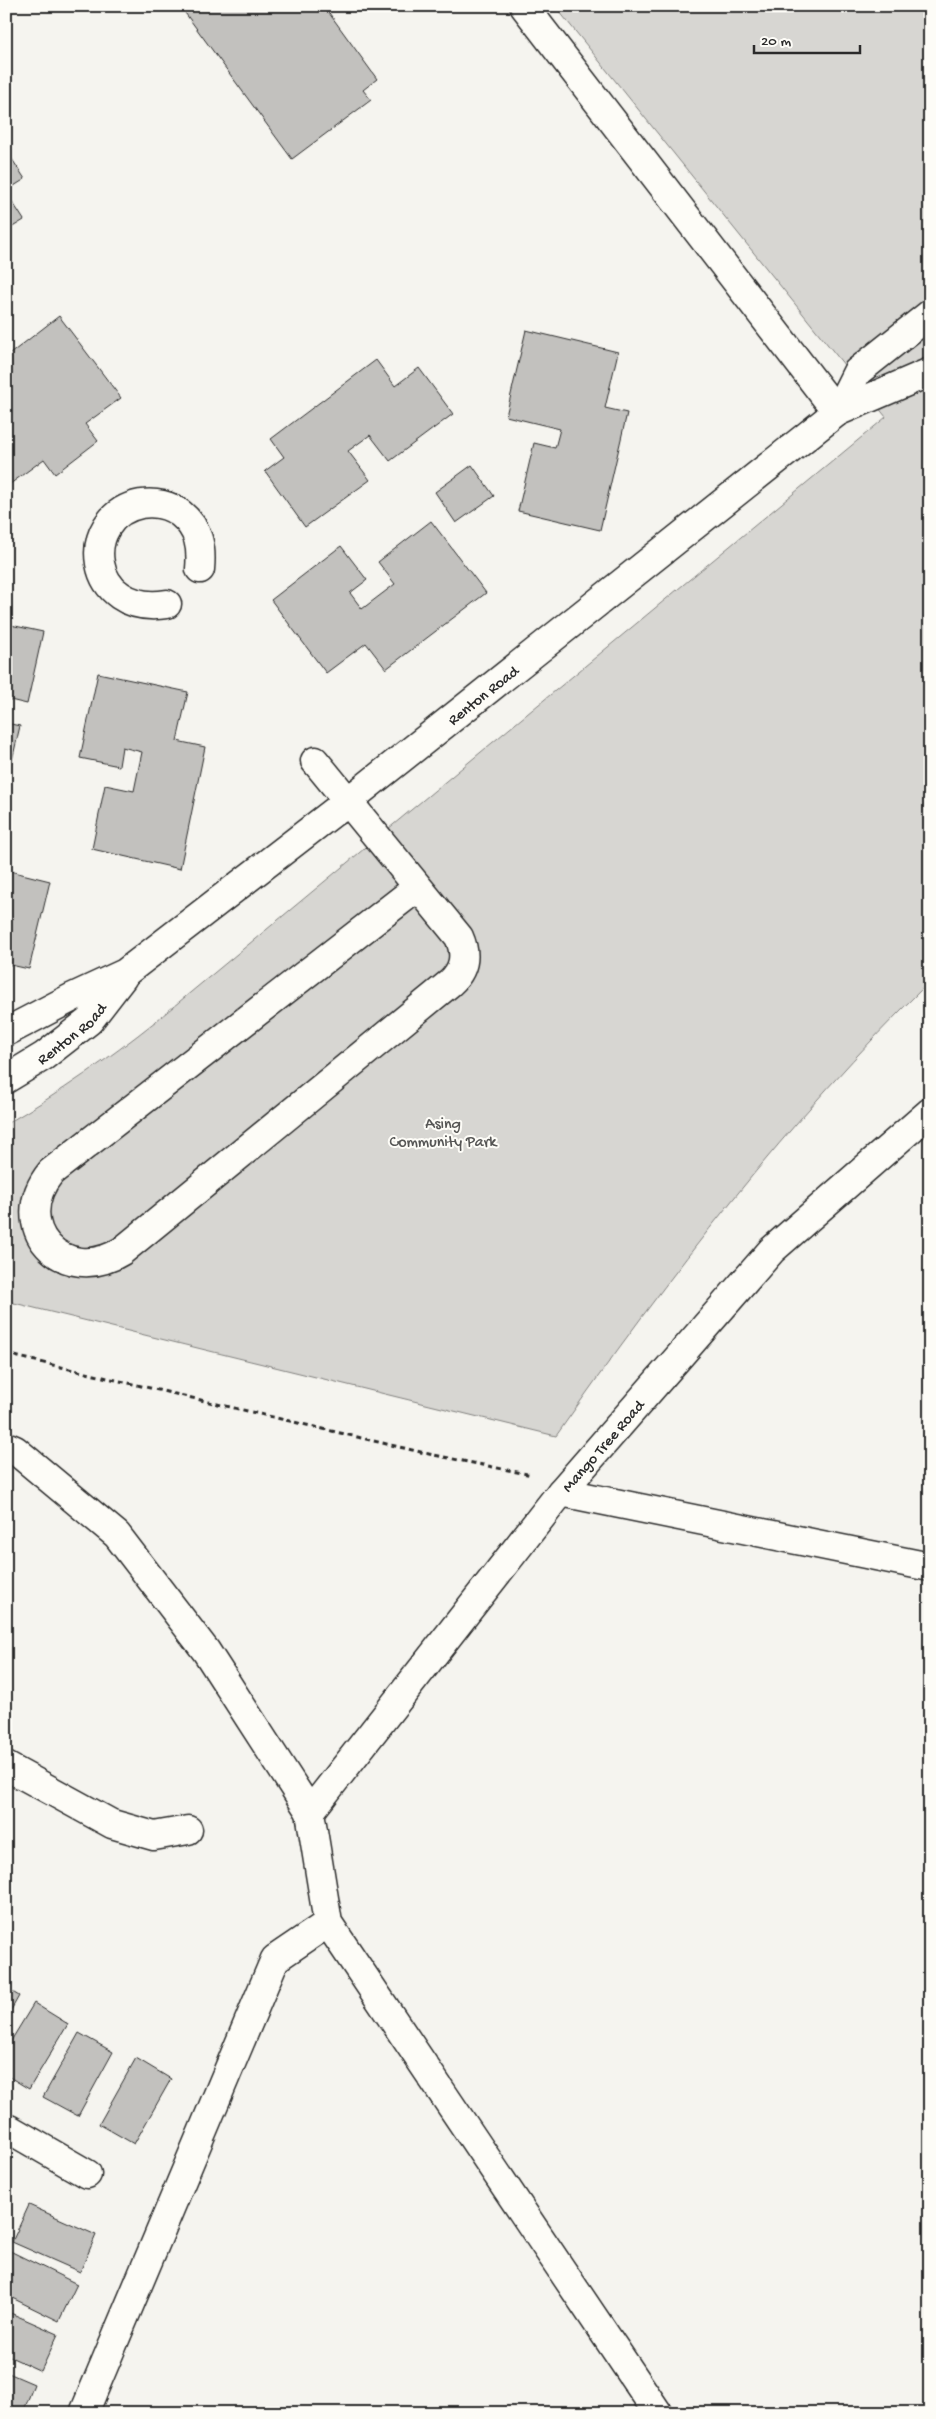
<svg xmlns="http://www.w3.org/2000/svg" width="936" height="2419" viewBox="0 0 936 2419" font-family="'Gochi Hand',sans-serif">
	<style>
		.green { fill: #d7d6d2; stroke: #81807e }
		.building { fill: #c2c1be; stroke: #2b2b2b }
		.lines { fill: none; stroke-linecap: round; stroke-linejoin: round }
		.minor-casing { stroke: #2b2b2b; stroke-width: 31 }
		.path { stroke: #2b2b2b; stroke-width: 3; stroke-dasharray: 5 4; stroke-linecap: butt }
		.minor { stroke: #fdfcf7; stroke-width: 28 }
		.labels { text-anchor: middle; stroke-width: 4; stroke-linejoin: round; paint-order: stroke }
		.street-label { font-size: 16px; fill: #2b2b2b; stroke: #fdfcf7 }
		.park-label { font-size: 16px; fill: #565655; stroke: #fdfcf7 }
	</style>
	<rect width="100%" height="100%" fill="#f5f4ef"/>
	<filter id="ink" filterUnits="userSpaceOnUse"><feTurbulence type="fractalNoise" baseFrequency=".02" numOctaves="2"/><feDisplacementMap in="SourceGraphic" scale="10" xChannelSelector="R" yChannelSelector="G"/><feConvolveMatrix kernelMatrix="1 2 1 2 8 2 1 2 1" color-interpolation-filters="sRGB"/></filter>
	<g filter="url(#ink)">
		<path class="green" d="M555,6H930V981C789,1119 669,1275 556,1436L6,1301V1124C60,1093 108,1059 156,1021L886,417Z"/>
		<path class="building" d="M180,6H324L377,79L363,90L371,100L292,159Z
			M6,150L25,179L6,191Z
			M6,192L24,220L6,231Z
			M59,316L121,398L85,424L98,441L55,474L44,459L6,487V357Z
			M526,330L618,352L605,408L627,413L600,530L518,511L534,443L555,448L560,429L506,416Z
			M376,360L395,386L419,368L453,414L390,461L370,435L348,451L370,480L305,527L265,471L284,457L271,439Z
			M472,465L494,496L456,523L435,492Z
			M431,521L486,593L386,669L366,643L326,673L271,600L341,546L367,580L350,593L362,609L395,584L378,562Z
			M6,624L43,632L27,704L6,699Z
			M98,673L188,692L177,741L205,747L180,869L92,849L105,785L134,791L142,752L122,747L119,766L80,758Z
			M6,723L20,726L6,786Z
			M6,870L50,881L29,969L6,964Z
			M6,1988L19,1996L6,2019Z
			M34,2003L68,2024L29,2089L6,2075V2049Z
			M79,2033L113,2052L78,2116L43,2097Z
			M136,2058L171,2079L134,2144L99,2124Z
			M29,2205L96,2235L80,2272L12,2242Z
			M8,2250L77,2284L59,2321L6,2295Z
			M6,2311L58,2334L41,2371L6,2355Z
			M6,2372L34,2384L23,2413H6Z"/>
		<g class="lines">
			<defs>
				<g id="minor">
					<path d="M524,6L837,412"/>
					<path d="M837,412L857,372L930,314"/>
					<path d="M167,604C87,617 77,516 141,504C155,502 170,505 181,514C199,529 202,547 200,569"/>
					<path d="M315,761L459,937C467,955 464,970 450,983L122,1251C63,1288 7,1226 51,1172L418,887"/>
					<path id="s1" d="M6,1032L73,997L125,973L348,801L837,412L930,372"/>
					<path id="s2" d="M6,1079L44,1056L89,1021L123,977"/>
					<path d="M6,1446L15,1450L117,1535L206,1651L310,1812L328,1923L658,2413"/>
					<path d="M561,1492L930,1567"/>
					<path d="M6,1766L112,1824L154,1836L188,1830"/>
					<path id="s3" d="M310,1812L561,1492L772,1250L930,1112"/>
					<path d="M9,2129L87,2174"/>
					<path d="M84,2413L275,1959L328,1923"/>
				</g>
			</defs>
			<use href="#minor" class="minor-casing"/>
			<path class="path" d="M6,1354L429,1454L532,1475"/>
			<use href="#minor" class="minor"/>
		</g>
	</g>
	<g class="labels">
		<g class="street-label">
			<text dy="6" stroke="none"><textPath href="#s1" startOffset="586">Renton Road</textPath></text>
			<text dy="6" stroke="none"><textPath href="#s2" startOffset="80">Renton Road</textPath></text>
			<text dy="6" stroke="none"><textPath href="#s3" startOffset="469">Mango Tree Road</textPath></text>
		</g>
		<g class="park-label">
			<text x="443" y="1128">Asing<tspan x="443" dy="18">Community Park</tspan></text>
		</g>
	</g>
	<rect width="936" height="2419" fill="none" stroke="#fdfcf7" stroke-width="25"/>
	<rect x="12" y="12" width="911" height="2394" fill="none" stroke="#2b2b2b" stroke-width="2" filter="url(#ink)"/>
	<path d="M754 45v8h106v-8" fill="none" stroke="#2b2b2b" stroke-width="2.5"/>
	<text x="761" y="45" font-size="15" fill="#2b2b2b" stroke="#fdfcf7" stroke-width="4" paint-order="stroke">20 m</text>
</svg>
